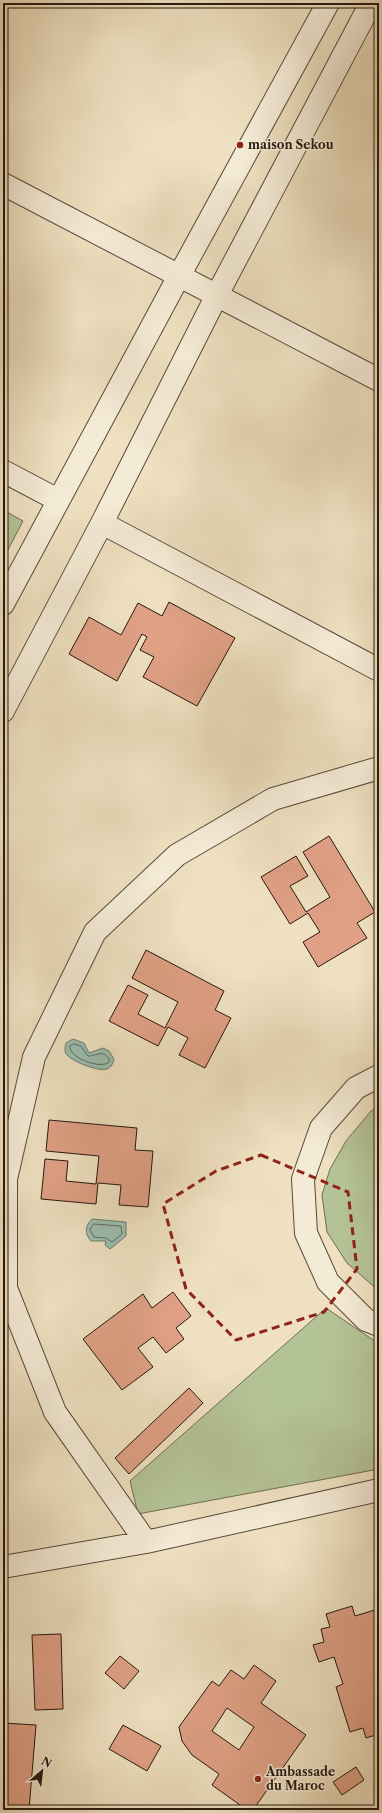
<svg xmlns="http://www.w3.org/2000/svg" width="382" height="1813" viewBox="0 0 382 1813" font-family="'Libre Caslon Text',serif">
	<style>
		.green { fill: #b4c396; stroke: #6d6e52 }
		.water { fill: #9abdae; stroke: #6c7b6e }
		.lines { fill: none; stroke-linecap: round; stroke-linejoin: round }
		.shore { stroke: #606a5e; stroke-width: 1 }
		.building { fill: #dfa085; stroke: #26180f; fill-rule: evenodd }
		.minor-casing { stroke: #584a3b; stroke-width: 24 }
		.minor { stroke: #f4ebd6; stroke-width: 22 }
		.marked { fill: none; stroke: #8f2418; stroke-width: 3; stroke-dasharray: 8 5; stroke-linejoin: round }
		.poi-dot { fill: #8f2418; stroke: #f4ebd6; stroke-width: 1.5 }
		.labels { text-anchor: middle; stroke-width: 3; stroke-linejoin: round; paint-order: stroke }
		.poi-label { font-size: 12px; font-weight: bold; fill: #26180f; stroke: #f4ebd6; text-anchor: start }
	</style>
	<rect width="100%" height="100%" fill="#eee0c0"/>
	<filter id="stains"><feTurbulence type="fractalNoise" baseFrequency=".005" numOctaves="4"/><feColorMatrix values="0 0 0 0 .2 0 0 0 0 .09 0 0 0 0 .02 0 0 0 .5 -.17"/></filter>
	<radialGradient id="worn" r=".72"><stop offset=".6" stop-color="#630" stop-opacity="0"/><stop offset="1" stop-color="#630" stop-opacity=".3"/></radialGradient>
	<path class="green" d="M3,510L23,521L3,559Z
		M379,1108V1291L347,1263L327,1232L322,1195L330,1169L346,1141L371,1111Z
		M326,1308L379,1344V1469L138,1514L130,1481Z"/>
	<path class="water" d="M73,1039L84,1043L89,1053L103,1048L109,1051L114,1059C113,1063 112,1067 107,1069C99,1072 73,1062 67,1055C64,1051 65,1047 66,1043Z
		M92,1219L126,1222V1236L110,1249L105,1245L106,1241H91C84,1233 85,1226 92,1219Z"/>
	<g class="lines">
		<path class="shore" d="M74,1044L81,1046L88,1056C97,1056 103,1049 109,1059V1062C101,1070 67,1057 70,1046Z
			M94,1224L121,1226L122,1234L112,1242L106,1238L94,1237L90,1230Z"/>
	</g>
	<path class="building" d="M169,602L235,638L197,706L143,677L154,657L140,650L147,637L142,634L117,681L69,654L89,617L121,635L138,603L162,616Z
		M329,836L375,912L357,923L367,938L318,967L303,942L320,932L308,913L290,924L261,877L296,856L308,876L290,886L306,912L330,897L303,852Z
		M146,950L224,991L215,1010L231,1018L205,1068L179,1055L188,1038L168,1027L158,1046L109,1021L128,985L148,995L138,1014L165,1028L178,1002L132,978Z
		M49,1120L137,1128L135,1150L153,1151L148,1207L119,1205L121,1185L98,1183L96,1204L41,1199L45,1159L68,1161L66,1181L96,1184L99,1156L46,1151Z
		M173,1292L191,1316L176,1328L184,1339L166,1353L153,1337L138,1348L153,1367L122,1390L83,1339L143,1294L152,1308Z
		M189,1388L203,1403L129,1474L115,1458Z
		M352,1606L355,1616L378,1609L379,1614V1734L366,1738L363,1728L350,1732L336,1687L343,1684L334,1657L319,1662L313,1645L324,1642L321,1629L330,1627L326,1614Z
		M61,1634L63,1709L35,1710L32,1635Z
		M120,1656L139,1671L124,1689L105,1673Z
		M254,1665L276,1681L261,1703L306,1735L253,1810H247L212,1785L219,1774L192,1755L182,1741L179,1727L212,1681L219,1686L231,1670L244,1679ZM227,1708L254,1727L239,1750L212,1731Z
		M3,1723L36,1725L29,1810H3Z
		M123,1725L161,1746L147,1771L109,1749Z
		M356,1767L364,1780L342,1795L333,1782Z"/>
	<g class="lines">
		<defs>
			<path id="minor" d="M3,184L379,380
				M3,471L58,500
				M102,523L379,670
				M3,604L179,276L328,3
				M3,711L102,523L217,295L371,3
				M379,1076L356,1088L321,1128L303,1179L306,1233L328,1282L366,1320L379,1325
				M146,1542L55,1412L6,1288V1179L34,1057L95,932L177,855L273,799L379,768
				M3,1567L146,1542L379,1490"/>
		</defs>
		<use href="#minor" class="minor-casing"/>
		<use href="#minor" class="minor"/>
	</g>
	<path class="marked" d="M261,1155L348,1192L357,1269L324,1312L236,1340L186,1289L163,1204L216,1171Z"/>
	<g class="poi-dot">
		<circle cx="240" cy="145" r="4"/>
		<circle cx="258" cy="1779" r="4"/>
	</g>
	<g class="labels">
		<g class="poi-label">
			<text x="248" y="149">maison Sekou</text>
			<text x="266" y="1776">Ambassade<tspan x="266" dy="14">du Maroc</tspan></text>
		</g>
	</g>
	<rect width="382" height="1813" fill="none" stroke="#eee0c0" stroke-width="16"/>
	<rect x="4" y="4" width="374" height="1805" fill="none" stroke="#26180f" stroke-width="2"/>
	<rect x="8" y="8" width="366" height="1797" fill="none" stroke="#26180f"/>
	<g transform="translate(42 1771) rotate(28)" stroke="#f4ebd6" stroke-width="3" paint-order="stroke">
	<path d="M0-3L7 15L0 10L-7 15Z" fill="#26180f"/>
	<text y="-6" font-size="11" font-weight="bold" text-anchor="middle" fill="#26180f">N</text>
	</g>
	<rect width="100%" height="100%" filter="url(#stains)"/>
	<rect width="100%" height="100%" fill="url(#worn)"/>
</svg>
